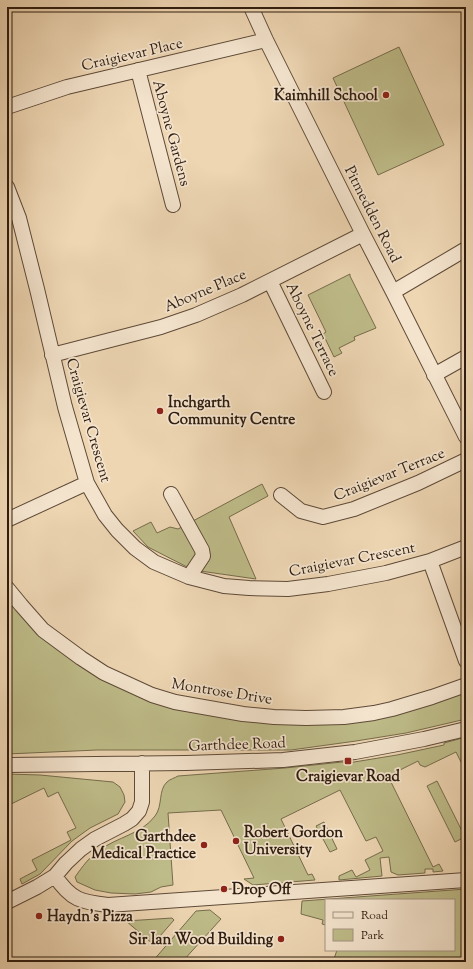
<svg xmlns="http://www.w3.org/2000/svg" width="473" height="969" viewBox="0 0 473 969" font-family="'Sorts Mill Goudy',serif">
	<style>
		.green { fill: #bebc89; stroke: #766c4c }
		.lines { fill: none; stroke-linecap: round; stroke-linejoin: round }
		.minor-casing { stroke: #5e4a38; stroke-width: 16 }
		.minor { stroke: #f4e4ce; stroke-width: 14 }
		.poi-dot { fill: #8f2418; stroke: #f4e4ce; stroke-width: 1.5 }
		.labels { text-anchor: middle; stroke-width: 3.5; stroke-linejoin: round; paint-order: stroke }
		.street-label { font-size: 15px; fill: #2e1c0f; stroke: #f4e4ce }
		.poi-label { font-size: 15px; font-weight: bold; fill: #2e1c0f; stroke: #f4e4ce; text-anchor: start }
	</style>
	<rect width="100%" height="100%" fill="#eed6b3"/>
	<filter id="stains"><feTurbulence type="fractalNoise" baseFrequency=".005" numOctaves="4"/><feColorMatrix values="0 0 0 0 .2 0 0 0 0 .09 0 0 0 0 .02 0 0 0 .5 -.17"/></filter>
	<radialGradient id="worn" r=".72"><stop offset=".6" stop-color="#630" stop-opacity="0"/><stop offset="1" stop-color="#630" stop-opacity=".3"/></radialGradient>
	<path class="green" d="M399,47L444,145L378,175L333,78Z
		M350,274V276L376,328L354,337L355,340L339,348L342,353L334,357L323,334L326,332L308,295Z
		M262,484L268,496L229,517L256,579L193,570L148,547L133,531L151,522L157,533L170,527L178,529Z
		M7,595L126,689L315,723L463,692L466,693V719L406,733L356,741L291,750H97L7,754Z
		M466,737V772L456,752L425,767L420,765L418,761L388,776L433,867L439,864L443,871L433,872V869H425V873L398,875L391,872L389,857L380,858L382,876L339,880V876L352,870L356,877L370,870L365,860L383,851L376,837L366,841L340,790L281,819L308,875L312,874L315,880L253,885L244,879L254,878L221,810L168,813L173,885L161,887L151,892L135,894L111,893L95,890L77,882L75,877C83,866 89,857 100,850C117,837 142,834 155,816C163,806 158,790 167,782C170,779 175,778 178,776L285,768L342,762L348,763L397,755L444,745V743Z
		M7,774L40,775L113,782L120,787L124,795L125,802L118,814L90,828L72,841L40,874L22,884L20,879L37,870L32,860L71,840L67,832L76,828L58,792L48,797L44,788L7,806Z
		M437,781L465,837L455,842L427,786Z
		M324,822L337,849L330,852L316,826Z
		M466,889V962H346L334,959L337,950H454V900H326V925L322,924L323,920L301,914L302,901Z
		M210,910L221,919L182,962H152L196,911Z
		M172,918L174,920L153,944L126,921Z"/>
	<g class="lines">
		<defs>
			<path id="minor" d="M251,7L266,40L363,234L393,292L466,437
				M138,70L173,205
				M7,107L67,87L266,40
				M7,187L19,218L37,289L65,407L87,483L105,515L117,530L135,548L154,562L189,577L224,586L249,588L288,589L328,584L386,573L430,561L466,547
				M270,281L324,392
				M393,292L466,249
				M52,355L161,327L196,315L242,295L363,234
				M434,375L466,357
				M171,494L202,550L203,556L189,577
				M281,495L301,511L323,517L354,509L418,483L466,460
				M7,520L87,483
				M430,561L466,661
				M7,588L21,605L43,630L81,658L104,673L152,695L175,702L243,714L274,717L306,718L344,717L374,713L392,709L432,697L466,685
				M7,765L186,763L283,760L355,752L424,739L466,729
				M55,876C71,900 81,902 108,905L466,880
				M7,902L37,887L55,876L66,863L81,849L95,839L124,824L132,819L139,811L142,802V763"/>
		</defs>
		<use href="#minor" class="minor-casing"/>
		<use href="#minor" class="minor"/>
	</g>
	<g class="poi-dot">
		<circle cx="386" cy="95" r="4"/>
		<circle cx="160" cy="411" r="4"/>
		<rect x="344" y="757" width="8" height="8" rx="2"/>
		<circle cx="236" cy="841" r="4"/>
		<circle cx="204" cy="845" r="4"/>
		<circle cx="224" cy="889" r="4"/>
		<circle cx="39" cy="916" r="4"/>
		<circle cx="281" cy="939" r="4"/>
	</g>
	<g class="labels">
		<g class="street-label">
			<text transform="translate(132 54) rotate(-13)" y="5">Craigievar Place</text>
			<text transform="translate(172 133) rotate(75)" y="5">Aboyne Gardens</text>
			<text transform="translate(373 214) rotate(63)" y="5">Pitmedden Road</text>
			<text transform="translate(205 290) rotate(-23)" y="5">Aboyne Place</text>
			<text transform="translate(313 329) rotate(64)" y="5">Aboyne Terrace</text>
			<text transform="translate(89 420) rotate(74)" y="5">Craigievar Crescent</text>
			<text transform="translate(389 474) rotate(-22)" y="5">Craigievar Terrace</text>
			<text transform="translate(352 559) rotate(-11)" y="5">Craigievar Crescent</text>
			<text transform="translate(222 691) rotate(9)" y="5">Montrose Drive</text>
			<text transform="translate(237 744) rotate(-2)" y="5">Garthdee Road</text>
		</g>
		<g class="poi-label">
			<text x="378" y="100" text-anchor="end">Kaimhill School</text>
			<text x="168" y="407">Inchgarth<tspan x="168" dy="17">Community Centre</tspan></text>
			<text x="348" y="781" text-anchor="middle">Craigievar Road</text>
			<text x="244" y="837">Robert Gordon<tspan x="244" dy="17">University</tspan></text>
			<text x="196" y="841" text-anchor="end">Garthdee<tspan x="196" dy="17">Medical Practice</tspan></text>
			<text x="232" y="894">Drop Off</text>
			<text x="47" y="921">Haydn's Pizza</text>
			<text x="273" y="944" text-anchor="end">Sir Ian Wood Building</text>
		</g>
	</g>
	<rect width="473" height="969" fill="none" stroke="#eed6b3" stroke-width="24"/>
	<rect x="8" y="8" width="457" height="953" fill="none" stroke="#2e1c0f" stroke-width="2"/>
	<rect x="12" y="12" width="449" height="945" fill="none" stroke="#2e1c0f"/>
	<rect x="325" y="899" width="130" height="52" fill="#f4e4ce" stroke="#a59482"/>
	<rect x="333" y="912" width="20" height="6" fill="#f4e4ce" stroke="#a59482"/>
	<text x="361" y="919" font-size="12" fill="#2e1c0f">Road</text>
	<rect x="333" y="929" width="20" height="12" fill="#bebc89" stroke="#a59482"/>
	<text x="361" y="939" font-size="12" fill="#2e1c0f">Park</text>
	<rect width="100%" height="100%" filter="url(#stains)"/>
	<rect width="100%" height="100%" fill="url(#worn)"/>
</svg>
